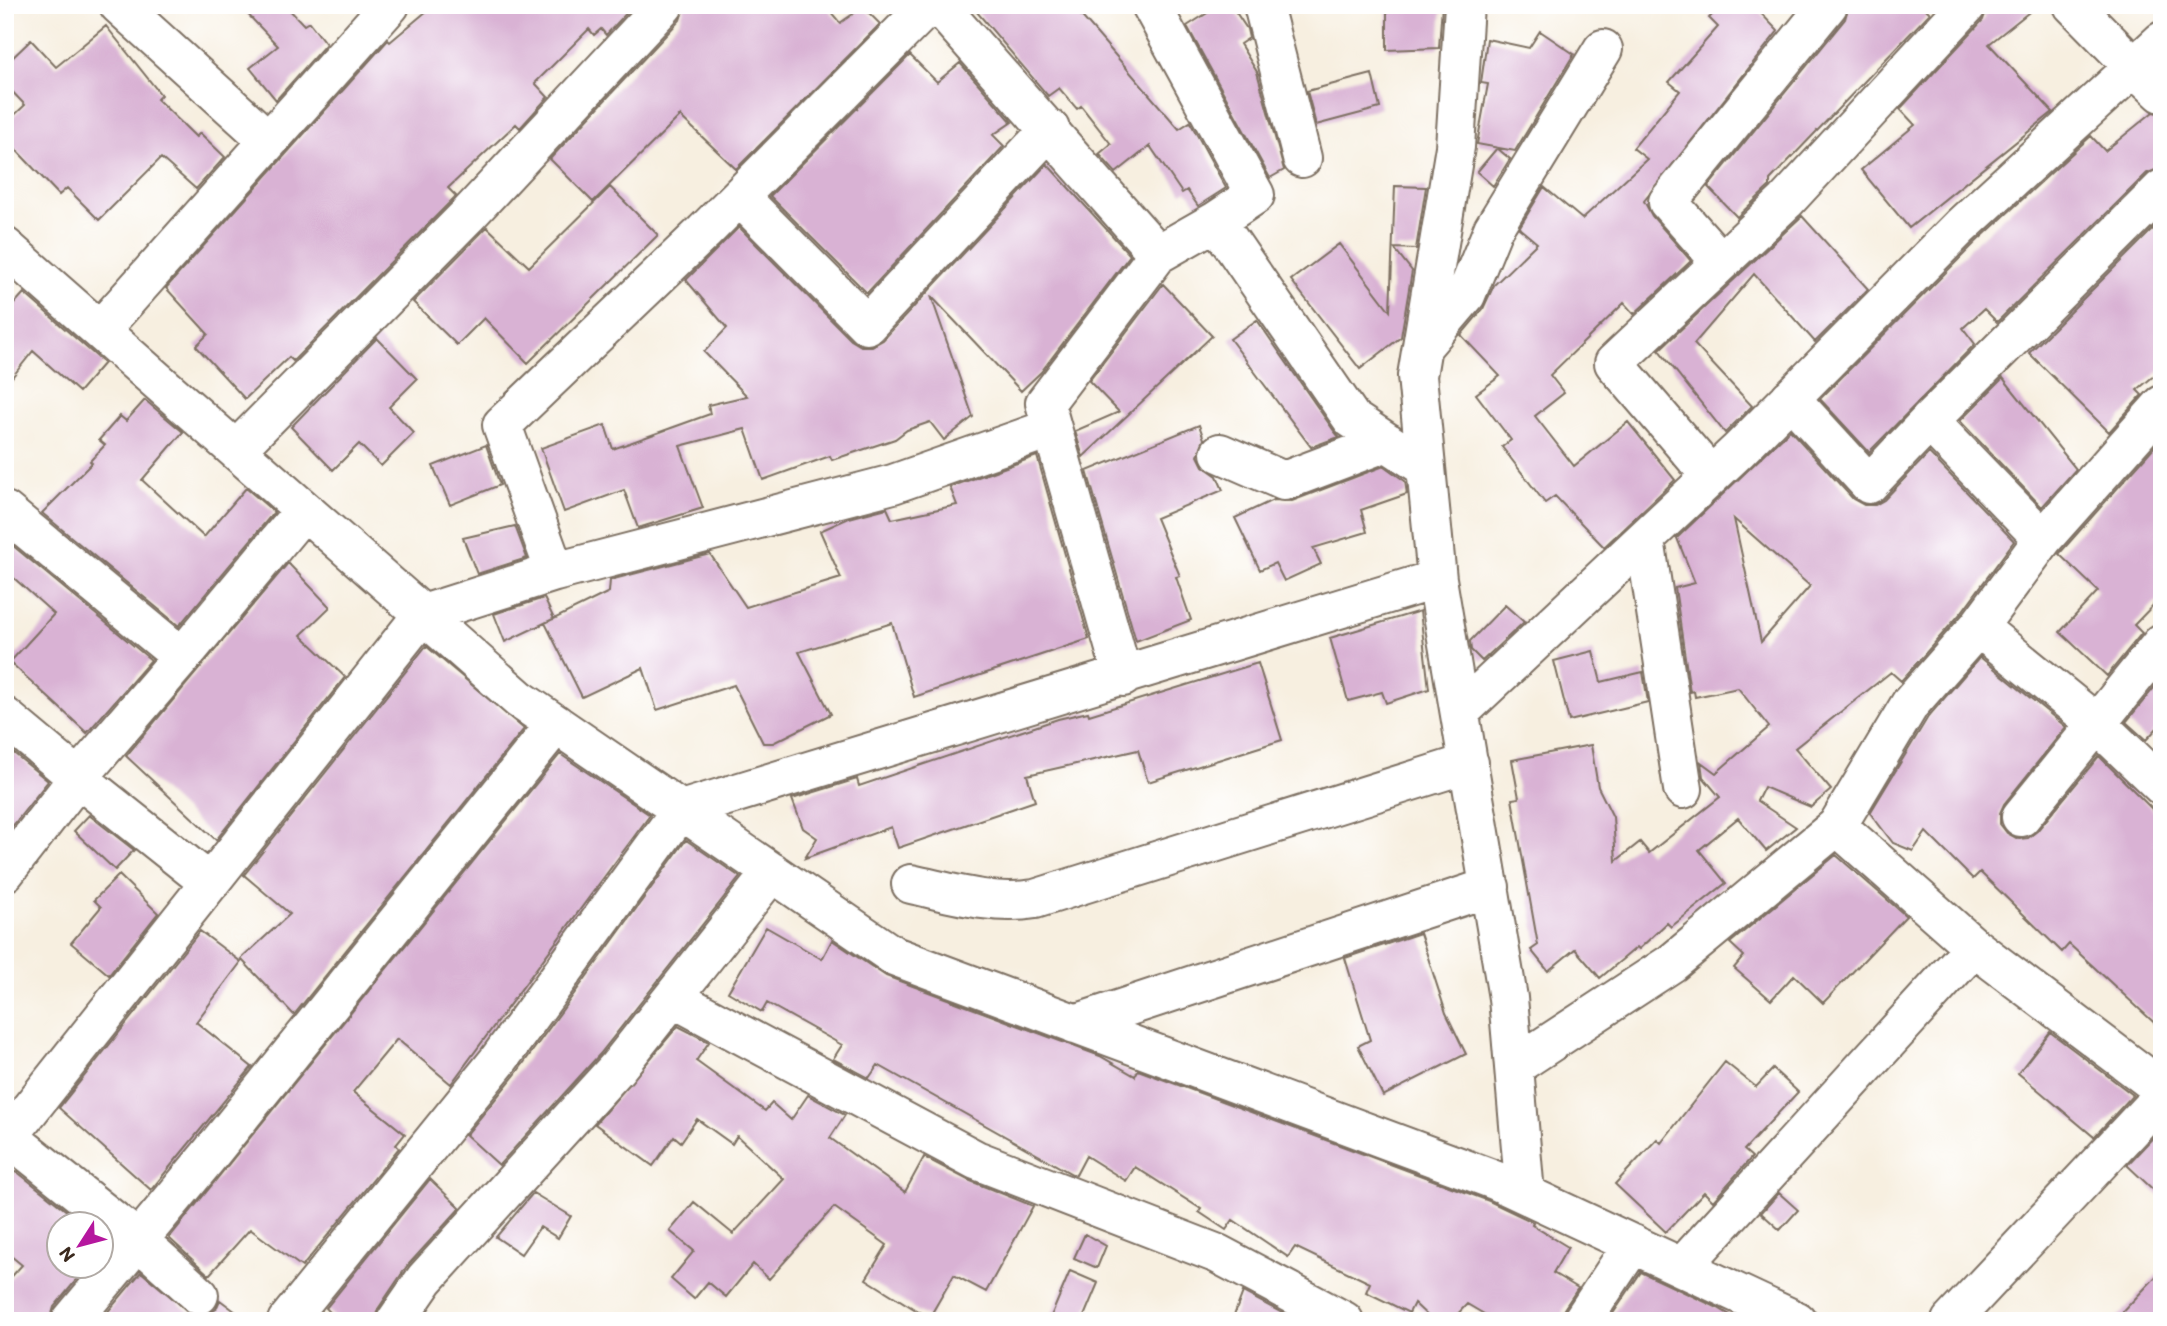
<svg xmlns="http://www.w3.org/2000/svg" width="2167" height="1326" viewBox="0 0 2167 1326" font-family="Itim,sans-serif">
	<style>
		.building { fill: #d9b2d4; fill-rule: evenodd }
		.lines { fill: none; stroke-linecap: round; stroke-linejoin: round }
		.minor-casing { stroke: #7d6f62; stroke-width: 42 }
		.minor { stroke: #fff; stroke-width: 38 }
	</style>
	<rect width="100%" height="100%" fill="#fff"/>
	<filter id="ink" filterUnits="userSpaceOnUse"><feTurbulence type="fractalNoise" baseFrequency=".0143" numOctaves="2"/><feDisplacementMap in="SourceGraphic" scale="14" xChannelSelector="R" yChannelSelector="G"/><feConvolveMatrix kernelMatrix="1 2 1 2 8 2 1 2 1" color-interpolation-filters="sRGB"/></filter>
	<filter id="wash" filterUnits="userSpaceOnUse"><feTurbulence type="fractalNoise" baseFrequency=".00686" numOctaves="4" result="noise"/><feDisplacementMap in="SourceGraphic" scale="28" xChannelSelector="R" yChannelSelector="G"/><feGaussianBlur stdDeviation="1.57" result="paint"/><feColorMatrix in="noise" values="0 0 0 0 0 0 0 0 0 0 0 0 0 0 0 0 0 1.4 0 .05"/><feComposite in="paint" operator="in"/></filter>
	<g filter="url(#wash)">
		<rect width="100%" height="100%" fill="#f7efe0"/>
		<g id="blocks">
			<path class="building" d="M239,5H285L304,25L309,22L326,44L276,100L250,68L278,46Z
				M434,5H634L606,35L601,29L594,35L589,29L535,83L548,97L520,128L516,124L448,188L456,196L293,361L289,357L245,399L196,346L208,334L166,288L388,40L390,42Z
				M685,5H825L840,23L863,7L880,24L736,169L680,116L593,202L550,159L680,20Z
				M971,5H1072L1179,129L1190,122L1226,188L1198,206L1187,190L1182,193L1150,146L1116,173L1099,154L1111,144L1081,106L1077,109L1059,88L1048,96Z
				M1220,5H1231L1247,29L1249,38L1240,44L1257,72L1284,170L1270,178L1187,26Z
				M1387,5H1442L1439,48L1387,50Z
				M1722,5H1753L1778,31L1644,201L1652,216L1691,261L1634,314L1624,303L1550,375L1564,393L1535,416L1574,466L1628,422L1675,480L1604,547L1555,496L1545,503L1502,447L1511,440L1476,394L1500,376L1461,335L1483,309L1494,285L1537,243L1519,228L1544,187L1582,219L1647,159L1633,148L1680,91L1669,82L1718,27L1709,18Z
				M1849,5H1922L1930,13L1770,180V186L1737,217L1708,187L1845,19Z
				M1988,5H2038L1989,44L2053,112L1909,228L1861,170L1915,125L1900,109L1983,20Z
				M106,26L161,95L157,99L196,137L200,133L225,157L196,189L161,158L99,220L67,188L59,195L5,138V124L25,105L5,84V65L31,40L56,67Z
				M1540,31L1574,54L1515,151L1477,144L1488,84L1481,83L1487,39L1529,48Z
				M910,55L937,82L960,63L1012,122L993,135L1004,146L867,293L770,196Z
				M1372,74L1380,108L1316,125L1307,91Z
				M2153,112L2162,114V168L2147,173L1997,322L1984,309L1963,328L1975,344L1869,452L1820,399L1976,242L2091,136L2105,151Z
				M1497,148L1510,159L1493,186L1477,172Z
				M1047,164L1130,255L1041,372L1021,391L931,296L973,417L944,440L930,422L907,430L895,439L832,460L830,456L763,480L745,429L680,446L703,508L638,528L624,490L564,512L541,448L605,425L613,449L710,414L708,405L747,396L704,352L727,328L686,280L739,227L851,340L861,346H872L883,340Z
				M1395,186L1426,187L1416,249L1394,248L1412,271L1401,337L1360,369L1291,280L1339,244L1390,311Z
				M610,187L658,235L528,363L484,318L457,345L413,302L487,227L529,267Z
				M1802,216L1868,289L1815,342L1754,274L1694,344L1752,406L1725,433L1659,350Z
				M2162,220V369L2137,390L2142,395L2109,432L2029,353Z
				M1163,284L1212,336L1083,457L1075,431L1119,412L1089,381Z
				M24,293L104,363L79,392L33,351L5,386V314Z
				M1257,320L1334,431L1339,437L1311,447L1230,339Z
				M377,338L417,379L389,407L414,433L381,466L359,444L333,470L291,427Z
				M2003,378L2076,469L2042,507L1960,421Z
				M145,400L183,432L142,480L204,537L246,488L274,512L179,626L42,513L92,463L90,461L105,445L99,440L120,416L126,421Z
				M1199,425L1204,439L1198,456L1203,466L1217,476L1223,490L1156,518L1180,576L1176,577L1191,620L1136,641L1087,471Z
				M1790,430L1853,499L1864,505H1875L1884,500L1929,453L2014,541L1961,613L1901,681L1891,672L1795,748L1831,790L1811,807L1764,787L1757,801L1796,827L1766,851L1738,818L1699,850L1726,883L1671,927L1667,923L1639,949L1637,947L1600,978L1575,949L1548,971L1531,950L1538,945L1512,799L1519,798L1512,760L1591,745L1598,787L1613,817L1616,861L1640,842L1649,853L1720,797L1703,777L1701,762L1716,773L1769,727L1738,688L1695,697L1694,691L1690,692L1675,588L1695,583L1677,538ZM1734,519L1810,586L1761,642Z
				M2162,438V596L2134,625L2142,633L2107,676L2060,632L2098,591L2059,554Z
				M486,445L500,485L450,505L433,466Z
				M1037,456L1089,639L914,697L892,623L799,652L831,714L773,743H763L734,685L657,710L643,668L582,697L545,623L553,619L505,642L494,614L544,598L554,619L609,592L610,580L710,554L746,607L841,578L820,531L849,518L887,508L892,519L957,505L950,487Z
				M1384,466L1405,481L1407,494L1361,510L1367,532L1313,548L1321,564L1284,581L1275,563L1260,570L1235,518L1273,500L1292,501Z
				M515,526L527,558L477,574L463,538Z
				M12,545L151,660L87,733L10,662L54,614L5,570V553Z
				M288,563L330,607L301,635L345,677L216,840L126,756Z
				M1505,605L1524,622L1482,661L1471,650L1470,641Z
				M1420,611L1429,689L1386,703L1382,692L1348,701L1330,638Z
				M426,646L524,729L294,1015L241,959L290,914L244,875Z
				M1593,651L1601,682L1643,672L1648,702L1569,721L1554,661Z
				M1980,657L2066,727L2004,804L2000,813V824L2007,833L2018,839L2028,838L2037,831L2099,756L2162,819V1030L2069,944L2062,952L1980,872L1973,879L1926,832L1913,851L1893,843L1870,813L1928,717Z
				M1258,663L1282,740L1148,782L1138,750L1027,775L1035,801L898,848L891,827L805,858L817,838L803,828L792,799L857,779L859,786L1058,719L1088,712L1089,715Z
				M2162,678V727L2160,725L2146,740L2126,722Z
				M5,746L48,781L11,828L5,822Z
				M560,754L650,815L451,1084L397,1039L353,1092L405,1134L396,1145L399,1148L302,1267L250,1229L209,1275L169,1238Z
				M89,815L134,850L115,870L74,831Z
				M686,840L740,877L600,1054L499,1165L466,1135L515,1075Z
				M1836,855L1906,916L1823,1003L1794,975L1771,1000L1734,968L1744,956L1730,943Z
				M119,875L158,913L109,975L71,943L101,907L94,900Z
				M766,927L822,959L832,940L886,976L1100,1056L1135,1076L1138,1070L1489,1201L1533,1222L1532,1225L1568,1247L1553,1273L1578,1288L1564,1309L1560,1321H1496L1467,1304L1451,1321H1433L1414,1303L1409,1313L1366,1292L1370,1283L1295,1247L1288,1257L1233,1220L1226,1230L1199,1212L1201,1209L1135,1167L1126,1181L1086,1156L1076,1175L1072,1174L878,1065L869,1078L833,1059L842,1045L767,1003L762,1012L728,992Z
				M200,931L241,962L196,1022L252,1067L151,1190L59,1108Z
				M1420,933L1446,1013L1466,1054L1383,1096L1358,1046L1370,1040L1345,958Z
				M678,1026L709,1042L696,1061L765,1111L772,1103L791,1120L808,1095L845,1115L830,1138L905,1192L924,1157L968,1180L1033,1206L986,1292L954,1275L929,1318L866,1279L887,1245L834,1207L769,1279L753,1264L726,1297L708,1282L694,1299L671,1279L694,1251L670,1231L694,1202L733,1234L784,1179L737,1136L732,1144L697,1119L681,1142L674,1136L653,1166L595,1124Z
				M2050,1032L2133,1095L2094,1137L2018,1073Z
				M1725,1062L1756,1087L1773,1069L1798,1092L1744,1150L1752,1157L1713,1201L1704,1192L1666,1232L1615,1184L1657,1139L1661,1143Z
				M2162,1128V1198L2127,1165Z
				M16,1171L83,1224H60V1266H88L54,1307L50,1321H5V1284L22,1265L5,1251V1183Z
				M430,1179L460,1208L407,1266L378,1309L374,1321H338L326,1308Z
				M533,1193L571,1216L558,1238L540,1227L521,1254L496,1237Z
				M1779,1193L1798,1210L1780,1230L1761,1213Z
				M1085,1234L1106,1246L1097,1268L1074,1258Z
				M2162,1270V1321H2114Z
				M1070,1271L1098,1283L1082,1321H1049Z
				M141,1272L194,1316H206L216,1309L220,1300L248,1321H100Z
				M1641,1272L1718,1308L1740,1321H1608Z
				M1243,1292L1297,1321H1232Z"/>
		</g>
	</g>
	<g filter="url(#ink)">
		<use href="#blocks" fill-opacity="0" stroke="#7d6f62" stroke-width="2"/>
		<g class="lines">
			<defs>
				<path id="minor" d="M119,5L268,140
					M938,5L1158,254
					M1151,5L1255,195L1216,221L1352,419L1426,468
					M1263,5L1302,158
					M1464,5L1455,147L1417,376L1437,579L1508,998L1525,1194
					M2073,5L2134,67L2162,41
					M740,197L867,325L1050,129
					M5,247L519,699L894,956L1497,1181L1797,1321
					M1721,262L1668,202L1828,5
					M100,330L390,5
					M1422,347L1466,295L1493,229L1603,49
					M1790,398L1869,484L1929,421L2162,189
					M1929,421L2043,539L1978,627L2096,723L2162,786
					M1052,428L1045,403L1158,254L1216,221
					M236,450L467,216L664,5
					M1220,453L1284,481L1387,442
					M1710,475L1614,363L1786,201L1967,5
					M5,511L182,657L304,510
					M1645,539L1683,789
					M2043,539L2162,405
					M555,572L893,484L1052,428L1123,677
					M1460,712L1739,450L1961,226L2134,67L2162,93
					M5,717L78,778L182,657
					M2021,817L2162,643
					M1837,826L1910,704L1978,627
					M5,872L78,778L210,883
					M911,884C953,893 992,906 1035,899L1469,763
					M673,998L976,1160L1218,1254L1344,1321
					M1075,1024L1490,887
					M1516,1065L1672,963L1837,826L1974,947
					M5,1134L138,1240L199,1295
					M5,1141L423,614L555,572L502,425L704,232L929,5
					M1682,1267L1974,947L2162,1089
					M71,1321L207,1158L556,724
					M287,1321L497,1062L681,810L1437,579
					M396,1321L425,1279L617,1068L772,872
					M1582,1321L1633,1244
					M1951,1321L2162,1096"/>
			</defs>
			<use href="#minor" class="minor-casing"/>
			<use href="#minor" class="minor"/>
		</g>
	</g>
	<rect width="2167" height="1326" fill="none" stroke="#fff" stroke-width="28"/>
	<g transform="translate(80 1245) rotate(234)"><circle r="33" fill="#ffffff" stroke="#b1aaa5" stroke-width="2"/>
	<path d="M0-5L12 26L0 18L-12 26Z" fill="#b5179e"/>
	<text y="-10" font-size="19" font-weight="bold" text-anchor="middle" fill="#3b2a1e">N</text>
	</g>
</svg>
